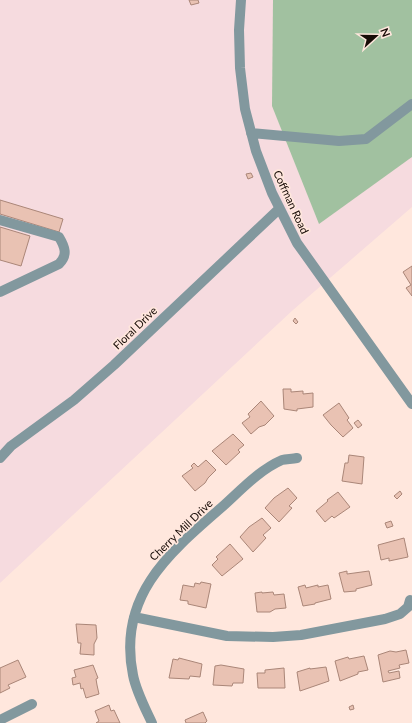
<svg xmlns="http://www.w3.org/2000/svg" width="412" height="723" viewBox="0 0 412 723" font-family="Lato,sans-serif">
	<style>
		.commercial { fill: #f6dbdf }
		.forest { fill: #a1c1a0 }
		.building { fill: #e9c2b3; stroke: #aa8678 }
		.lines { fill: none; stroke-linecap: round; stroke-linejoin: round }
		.minor { stroke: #82989e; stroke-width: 10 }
		.labels { text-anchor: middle; stroke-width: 3.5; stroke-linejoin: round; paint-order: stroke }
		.street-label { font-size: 11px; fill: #170b06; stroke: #ffe7dd }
	</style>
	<rect width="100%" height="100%" fill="#ffe7dd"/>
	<path class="commercial" d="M0,0H412V207L293,310L0,583Z"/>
	<path class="forest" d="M273,0H412V157L319,224L272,106Z"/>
	<path class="building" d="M189,0H198L199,3L191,5Z
		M251,173L253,177L248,179L246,174Z
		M0,200L63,219L59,232L0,214Z
		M0,227L30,236L21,266L0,260Z
		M412,266V296L406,288L411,285L403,272Z
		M144,317L148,322L146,324L141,319Z
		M295,318L298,322L296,324L293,321Z
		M283,389H291V392L303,391V394L313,393V407L297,409V411L284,409Z
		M261,401L274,416L265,425L259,427L251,434L242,423L250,417L248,414Z
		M339,403L349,418L347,420L353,428L343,437L331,425L323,415Z
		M358,420L362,425L358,428L354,423Z
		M233,434L244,445L238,450L240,452L226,465L212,451Z
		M349,455L364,457L362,484L342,481L345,463H348Z
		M206,460L216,470L208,478L205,483L195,491L182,476L193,468L191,466L194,463L198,467Z
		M288,488L297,498L289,506L292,508L279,522L265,508L274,498Z
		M400,491L402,494L397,499L394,496Z
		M338,492L350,507L334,518L332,516L325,522L316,511L328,501L327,500Z
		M262,518L271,528L263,535L266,538L253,552L240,537L249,527Z
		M391,521L393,526L387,528L385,523Z
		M404,538L408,557L389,561V558L381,560L378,545Z
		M230,544L243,559L222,576L212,565L218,559L216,557Z
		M347,571V574L369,571L372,585L356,589V591L344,592L339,573Z
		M201,582L211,584L206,608L188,604V601L180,600L183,585L194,587L195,583L200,584Z
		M305,585L306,588L318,585V587L328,585L331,599L315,603V604L303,606L298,587Z
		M262,592V593L273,592L274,595L284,594L286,608L275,609L270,612H257L255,593Z
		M76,624L96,625L97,638L94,644V655L80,654L81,643H78Z
		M406,650L409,663L399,665L400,668L388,671L389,673L399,671L400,678L383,682L378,655L390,651L396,652Z
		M364,656L368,670L358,672V674L340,681L335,661L348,657L349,659Z
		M179,658L202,664L200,677L190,676L189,679L169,678L173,659L178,660Z
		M18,660L26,677L8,685L10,688L0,693V668Z
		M93,665L98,678L96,679L97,685L99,694L86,698L83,688L81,689L80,683L73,685L72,678L76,677L74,670Z
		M221,665L244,669L243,683H233L232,686L213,685L215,666Z
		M326,667L329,681L300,691L297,672L310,668V669Z
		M284,668L285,688H258L257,673H265V670Z
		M109,705L111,711L114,710L120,723H96L99,721L95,711Z
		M353,705L354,709L350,710L349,707Z
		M203,712L207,721L205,723H186L185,720Z"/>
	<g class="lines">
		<path class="minor" d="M241,0L239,30L240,68L245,109L256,151L272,193L297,243L412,404
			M251,133L339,141L366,139L412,104
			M0,220L59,237C65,247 68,255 59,264L0,292
			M0,458L11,446L74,400L114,365L279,209
			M134,617L227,636L273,637L301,635L385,619L400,614L408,607L410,600
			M0,720L32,704
			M152,723C145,708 136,691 133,675C117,596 169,553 222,507C240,491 259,470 282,460C286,459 292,459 297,458"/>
	</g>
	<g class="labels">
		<g class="street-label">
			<text transform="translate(291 202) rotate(65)" y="4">Coffman Road</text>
			<text transform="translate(135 328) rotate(-44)" y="4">Floral Drive</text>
			<text transform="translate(181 530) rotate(-44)" y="4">Cherry Mill Drive</text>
		</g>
	</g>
	<g transform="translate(376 36) rotate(69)" stroke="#ffe7dd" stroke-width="3" paint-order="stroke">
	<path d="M0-3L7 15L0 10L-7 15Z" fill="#170b06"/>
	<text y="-6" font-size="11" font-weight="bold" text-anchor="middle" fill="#170b06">N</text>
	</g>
</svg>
